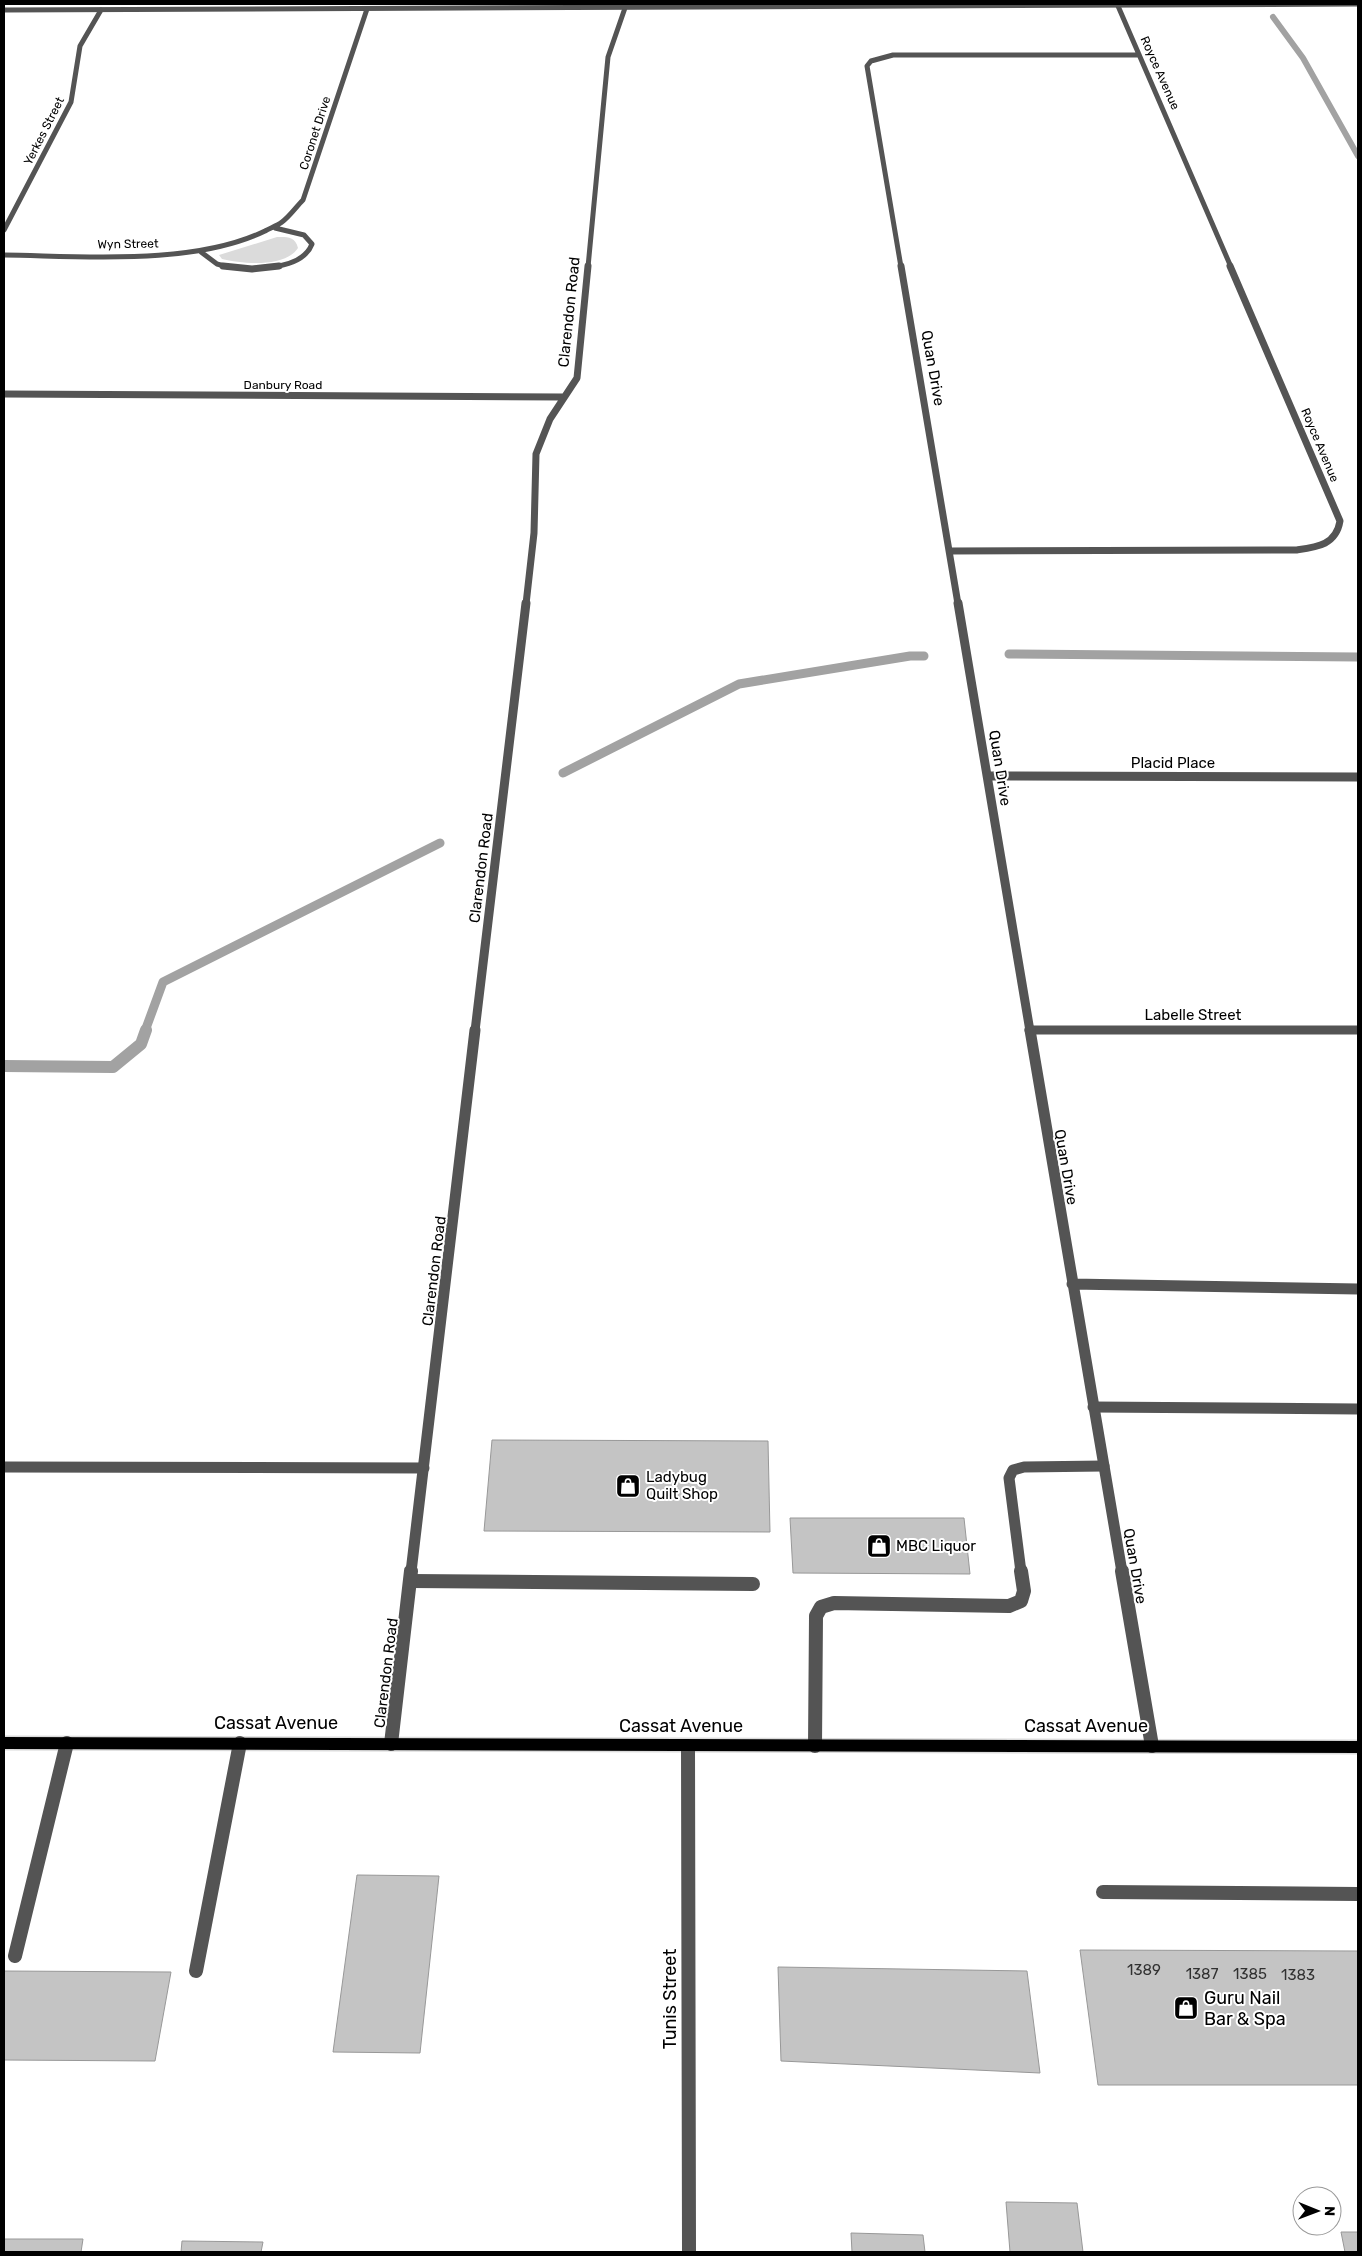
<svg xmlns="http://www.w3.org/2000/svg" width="1362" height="2256" viewBox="0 0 1362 2256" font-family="Rubik,sans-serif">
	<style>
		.green { fill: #dbdbdb }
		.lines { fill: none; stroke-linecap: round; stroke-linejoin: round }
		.stream-far2 { stroke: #a2a2a2; stroke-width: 6 }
		.stream-far1 { stroke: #a2a2a2; stroke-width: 9 }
		.stream { stroke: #a2a2a2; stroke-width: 12 }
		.building { fill: #c4c4c4; stroke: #989898 }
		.primary-casing { stroke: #dbdbdb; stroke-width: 3 }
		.service-far1 { stroke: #545454; stroke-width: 11 }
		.service { stroke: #545454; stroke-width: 14 }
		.minor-far4 { stroke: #545454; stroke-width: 5 }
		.minor-far3 { stroke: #545454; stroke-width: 7 }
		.minor-far2 { stroke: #545454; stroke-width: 9 }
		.minor-far1 { stroke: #545454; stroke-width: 11 }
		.minor { stroke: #545454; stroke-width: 14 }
		.tertiary { stroke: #545454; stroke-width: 5 }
		.primary { fill: #000; fill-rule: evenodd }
		.labels { text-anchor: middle; stroke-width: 4; stroke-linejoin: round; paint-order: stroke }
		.far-street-label { font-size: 12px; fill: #000; stroke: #fff }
		.street-label { font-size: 15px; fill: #000; stroke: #fff }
		.poi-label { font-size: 15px; fill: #000; stroke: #fff; text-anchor: start }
		.near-number-label { font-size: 15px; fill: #313131 }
		.near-street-label { font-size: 18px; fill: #000; stroke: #fff }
		.near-poi-label { font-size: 18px; fill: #000; stroke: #fff; text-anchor: start }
	</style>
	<rect width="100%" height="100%" fill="#fff"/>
	<path class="green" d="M277,237C287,237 295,236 298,248C285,268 243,264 222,259L219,255Z"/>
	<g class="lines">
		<path class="stream-far2" d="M1273,17L1303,58L1358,156"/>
		<path class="stream-far1" d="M1009,654L1358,657
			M563,773L739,684L910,656H924
			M145,1031L163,982L440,843"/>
		<path class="stream" d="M4,1066L113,1067L141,1044L146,1030"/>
	</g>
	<path class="building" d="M492,1440L768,1441L770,1532L484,1531Z
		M790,1518H964L970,1574L793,1573Z
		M357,1875L439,1876L420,2053L333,2052Z
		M1080,1950L1358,1951V2085H1098Z
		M778,1967L1027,1971L1040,2073L781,2061Z
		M4,1971L171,1972L155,2061L4,2060Z
		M1006,2202L1077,2203L1083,2252H1010Z
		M1341,2232H1358V2252H1345Z
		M851,2233L923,2235L925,2252H852Z
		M4,2239H83L81,2252H4Z
		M182,2241L263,2242L261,2252H181Z"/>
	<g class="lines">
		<defs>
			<path id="primary" d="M4,1737L1358,1741V1753L4,1749Z"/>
		</defs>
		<use href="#primary" class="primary-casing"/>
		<path class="service-far1" d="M1093,1407L1358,1409
			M4,1467L424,1468
			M1021,1572L1009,1478L1013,1470L1024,1467L1104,1466"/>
		<path class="service" d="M411,1581L753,1584
			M815,1746L816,1616L821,1607L834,1603L1009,1606L1021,1601L1024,1591L1021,1571
			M1103,1892L1358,1894
			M15,1956L67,1743
			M196,1971L240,1743"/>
		<path class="minor-far4" d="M1118,6L1231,267
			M4,230L71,102L80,46L101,10
			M201,252L217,264L228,267
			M4,255C83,256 193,266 265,231C270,228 277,226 282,222C290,216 296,207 303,200L367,9
			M272,267C288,265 306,260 312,244L304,235L275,228
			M588,267L608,57L625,8
			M901,267L867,66L871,61L893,55H1139"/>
		<path class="minor-far3" d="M223,266L252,269L279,266
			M901,266L958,604
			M4,394L563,397
			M950,551L1296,550C1317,547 1336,545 1340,521L1230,266
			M526,604L534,533L536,454L550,419L577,378L588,266"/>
		<path class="minor-far2" d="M958,603L1030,1031
			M988,776L1358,777
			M1029,1030H1358
			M475,1031L526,603"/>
		<path class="minor-far1" d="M1030,1030L1122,1572
			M1072,1284L1358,1289
			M411,1572L475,1030"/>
		<path class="minor" d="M1122,1571L1152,1746
			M391,1744L411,1571
			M688,1746L689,2252"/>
		<path class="tertiary" d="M4,10L1358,4"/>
		<use href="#primary" class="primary"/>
	</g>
	<defs>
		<symbol id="shop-square" viewBox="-11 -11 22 22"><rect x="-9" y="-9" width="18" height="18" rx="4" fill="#000" stroke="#fff"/><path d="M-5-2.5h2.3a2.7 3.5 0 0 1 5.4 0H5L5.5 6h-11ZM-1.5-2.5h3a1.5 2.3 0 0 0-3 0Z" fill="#fff"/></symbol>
	</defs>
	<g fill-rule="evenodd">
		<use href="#shop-square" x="614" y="1472" width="28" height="28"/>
		<use href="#shop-square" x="865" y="1532" width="28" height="28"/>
		<use href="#shop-square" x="1172" y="1994" width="28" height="28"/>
	</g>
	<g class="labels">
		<g class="far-street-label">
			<text transform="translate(1160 73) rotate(66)" y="4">Royce Avenue</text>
			<text transform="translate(44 131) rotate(-63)" y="4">Yerkes Street</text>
			<text transform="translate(315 133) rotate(-72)" y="4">Coronet Drive</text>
			<text transform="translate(128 244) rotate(-1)" y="4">Wyn Street</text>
			<text x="283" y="389">Danbury Road</text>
			<text transform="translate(1320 445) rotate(67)" y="4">Royce Avenue</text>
		</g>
		<g class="street-label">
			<text transform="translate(569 312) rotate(-84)" y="5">Clarendon Road</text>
			<text transform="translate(933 368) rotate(80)" y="5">Quan Drive</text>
			<text x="1173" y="768">Placid Place</text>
			<text transform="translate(1000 768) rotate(81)" y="5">Quan Drive</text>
			<text transform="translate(481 868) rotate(-83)" y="5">Clarendon Road</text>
			<text x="1193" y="1020">Labelle Street</text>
			<text transform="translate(1066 1167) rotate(80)" y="5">Quan Drive</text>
			<text transform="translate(434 1271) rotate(-83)" y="5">Clarendon Road</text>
			<text transform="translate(1135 1566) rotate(80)" y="5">Quan Drive</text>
			<text transform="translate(386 1673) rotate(-83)" y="5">Clarendon Road</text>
		</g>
		<g class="poi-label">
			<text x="646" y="1482">Ladybug<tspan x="646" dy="17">Quilt Shop</tspan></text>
			<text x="896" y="1551">MBC Liquor</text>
		</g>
		<g class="near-number-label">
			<text x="1144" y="1975">1389</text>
			<text x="1202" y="1979">1387</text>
			<text x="1250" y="1979">1385</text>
			<text x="1298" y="1980">1383</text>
		</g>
		<g class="near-street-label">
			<text x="276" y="1729">Cassat Avenue</text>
			<text x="681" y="1732">Cassat Avenue</text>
			<text x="1086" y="1732">Cassat Avenue</text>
			<text transform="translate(670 1999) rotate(-90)" y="6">Tunis Street</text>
		</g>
		<g class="near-poi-label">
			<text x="1204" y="2004">Guru Nail<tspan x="1204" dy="21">Bar &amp; Spa</tspan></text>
		</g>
	</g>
	<rect width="1362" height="2256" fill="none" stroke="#000000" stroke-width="10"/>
	<g transform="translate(1317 2211) rotate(91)"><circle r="24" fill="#ffffff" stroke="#999999"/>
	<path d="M0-4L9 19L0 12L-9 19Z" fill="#000000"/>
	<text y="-8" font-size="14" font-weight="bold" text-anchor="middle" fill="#000000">N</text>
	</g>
</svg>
